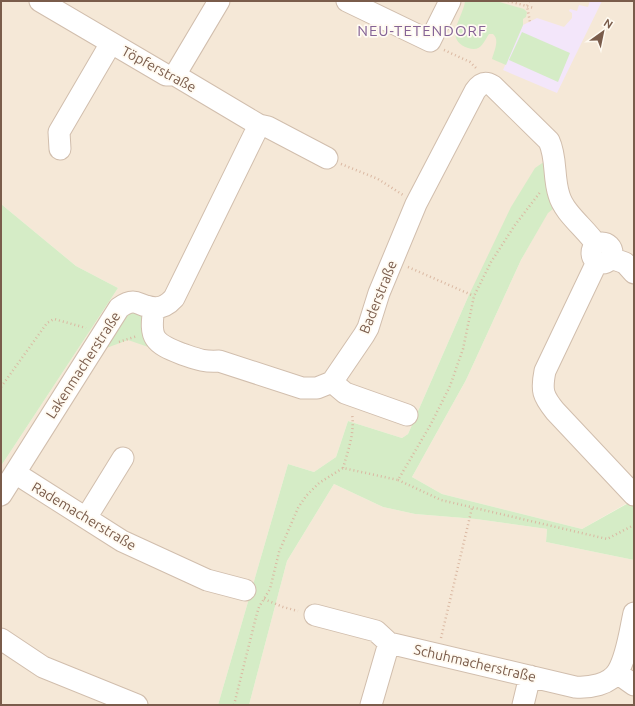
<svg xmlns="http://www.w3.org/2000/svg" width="635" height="706" viewBox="0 0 635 706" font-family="Ubuntu,sans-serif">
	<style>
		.residential { fill: #f5e8d7 }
		.education { fill: #f3e6fa }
		.green { fill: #d5ecc6 }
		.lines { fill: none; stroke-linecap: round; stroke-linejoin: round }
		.minor-casing { stroke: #d1bead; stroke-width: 23 }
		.path { stroke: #dab8a2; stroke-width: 2.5; stroke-dasharray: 1 3; stroke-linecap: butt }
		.minor { stroke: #fff; stroke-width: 21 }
		.labels { text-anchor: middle; stroke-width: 3.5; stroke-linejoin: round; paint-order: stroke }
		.street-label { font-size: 14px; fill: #7a5c4b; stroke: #fffaf1 }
		.neighbourhood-label { font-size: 15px; letter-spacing: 1px; fill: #856396; stroke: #fffaf1 }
	</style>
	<rect width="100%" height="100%" fill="#fdf6e9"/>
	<path class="residential" d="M1,1H634V503L631,501L582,529L442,494L412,477L466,380L521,260L548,212L559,204L556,197L468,297L408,434L402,438L348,421L336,457L314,472L288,464L218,705H1V466L118,288L76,266L1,204Z
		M334,484L383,507L415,514L476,519L547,529L546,542L634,560V705H249L287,561Z"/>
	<path class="education" d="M590,1H602L557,93L503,70L523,25L537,18L564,27L572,18V13L569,11L570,9L577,11L579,5L588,7Z"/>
	<path class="green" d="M465,1H496L524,9L527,12L526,17L523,19V25L506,65L492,59C494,51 500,40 493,34H489C483,43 481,52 468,48C442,39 464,16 465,1Z
		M522,32L570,53L558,82L509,60Z
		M551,157L559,204L548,213L521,260L466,380L412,477L442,494L582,529L632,501L634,503V560L546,542L547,529L476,519L415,514L383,507L334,484L287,561L249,705H218L288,464L314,472L336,457L348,421L402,438L408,434L468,297L511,207L535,168Z
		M1,204L76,266L118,288L1,466Z
		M127,310L143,312L160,351L128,340L101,350Z"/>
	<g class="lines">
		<defs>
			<path id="minor" d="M40,1L166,75H175L259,125L268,127L327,158
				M347,1L430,41L450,1
				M175,75L219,1
				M60,149L59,132L111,43
				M592 253a10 10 0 1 1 20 0a10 10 0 1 1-20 0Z
				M611,258L625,263L634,273
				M597,262L545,371C541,391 543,396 555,411L634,495
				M154,308C149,339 154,343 182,354C197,359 203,362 219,361L302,388H317L332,382L364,335L368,328L379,293L416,204L475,91C480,84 485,81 493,86L549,141C557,158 553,177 559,195C564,213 585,228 596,244
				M332,382L345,393L407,415
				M15,473L122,541L207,580L245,590
				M1,495L119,308C123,305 128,302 133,302C138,302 141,305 146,306C158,310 166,307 174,298L259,125
				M86,518L123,458
				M315,615L376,631L389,643L575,687C589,688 610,685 618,671C627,656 630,631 634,613
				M1,639L43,667L137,705
				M617,673L634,685
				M371,705L389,643
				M523,705L530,676"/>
		</defs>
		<use href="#minor" class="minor-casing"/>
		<path class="path" d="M508,1L534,8
			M529,1L527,6L530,22
			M444,50L470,62L476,68
			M341,164L378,179L403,195
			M408,267L474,296
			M119,342L137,336
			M1,387L47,323L54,319L86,328
			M343,468C348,451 355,432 352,414
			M398,480L441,500L607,539L634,525
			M264,599L283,607L298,611
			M441,638L472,508
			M234,705L256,617L259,607L270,589L279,552L298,508L306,496L319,483L343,468L398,480L431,424L450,386L463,349L474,296L491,262L515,225L541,191"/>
		<use href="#minor" class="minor"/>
	</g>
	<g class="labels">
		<g class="street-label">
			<text transform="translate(159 69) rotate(28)" y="5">Töpferstraße</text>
			<text transform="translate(378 297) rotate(-68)" y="5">Baderstraße</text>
			<text transform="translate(83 365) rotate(-57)" y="5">Lakenmacherstraße</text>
			<text transform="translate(84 516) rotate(31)" y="5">Rademacherstraße</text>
			<text transform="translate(475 663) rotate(13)" y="5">Schuhmacherstraße</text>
		</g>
		<g class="neighbourhood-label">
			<text x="422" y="36">NEU-TETENDORF</text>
		</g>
	</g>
	<rect width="635" height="706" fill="none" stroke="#7a5c4b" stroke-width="4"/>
	<g transform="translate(603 32) rotate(33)" stroke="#fffaf1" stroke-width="3" paint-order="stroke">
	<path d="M0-3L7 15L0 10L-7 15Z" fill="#7a5c4b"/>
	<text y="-6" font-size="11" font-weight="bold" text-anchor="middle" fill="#7a5c4b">N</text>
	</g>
</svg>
